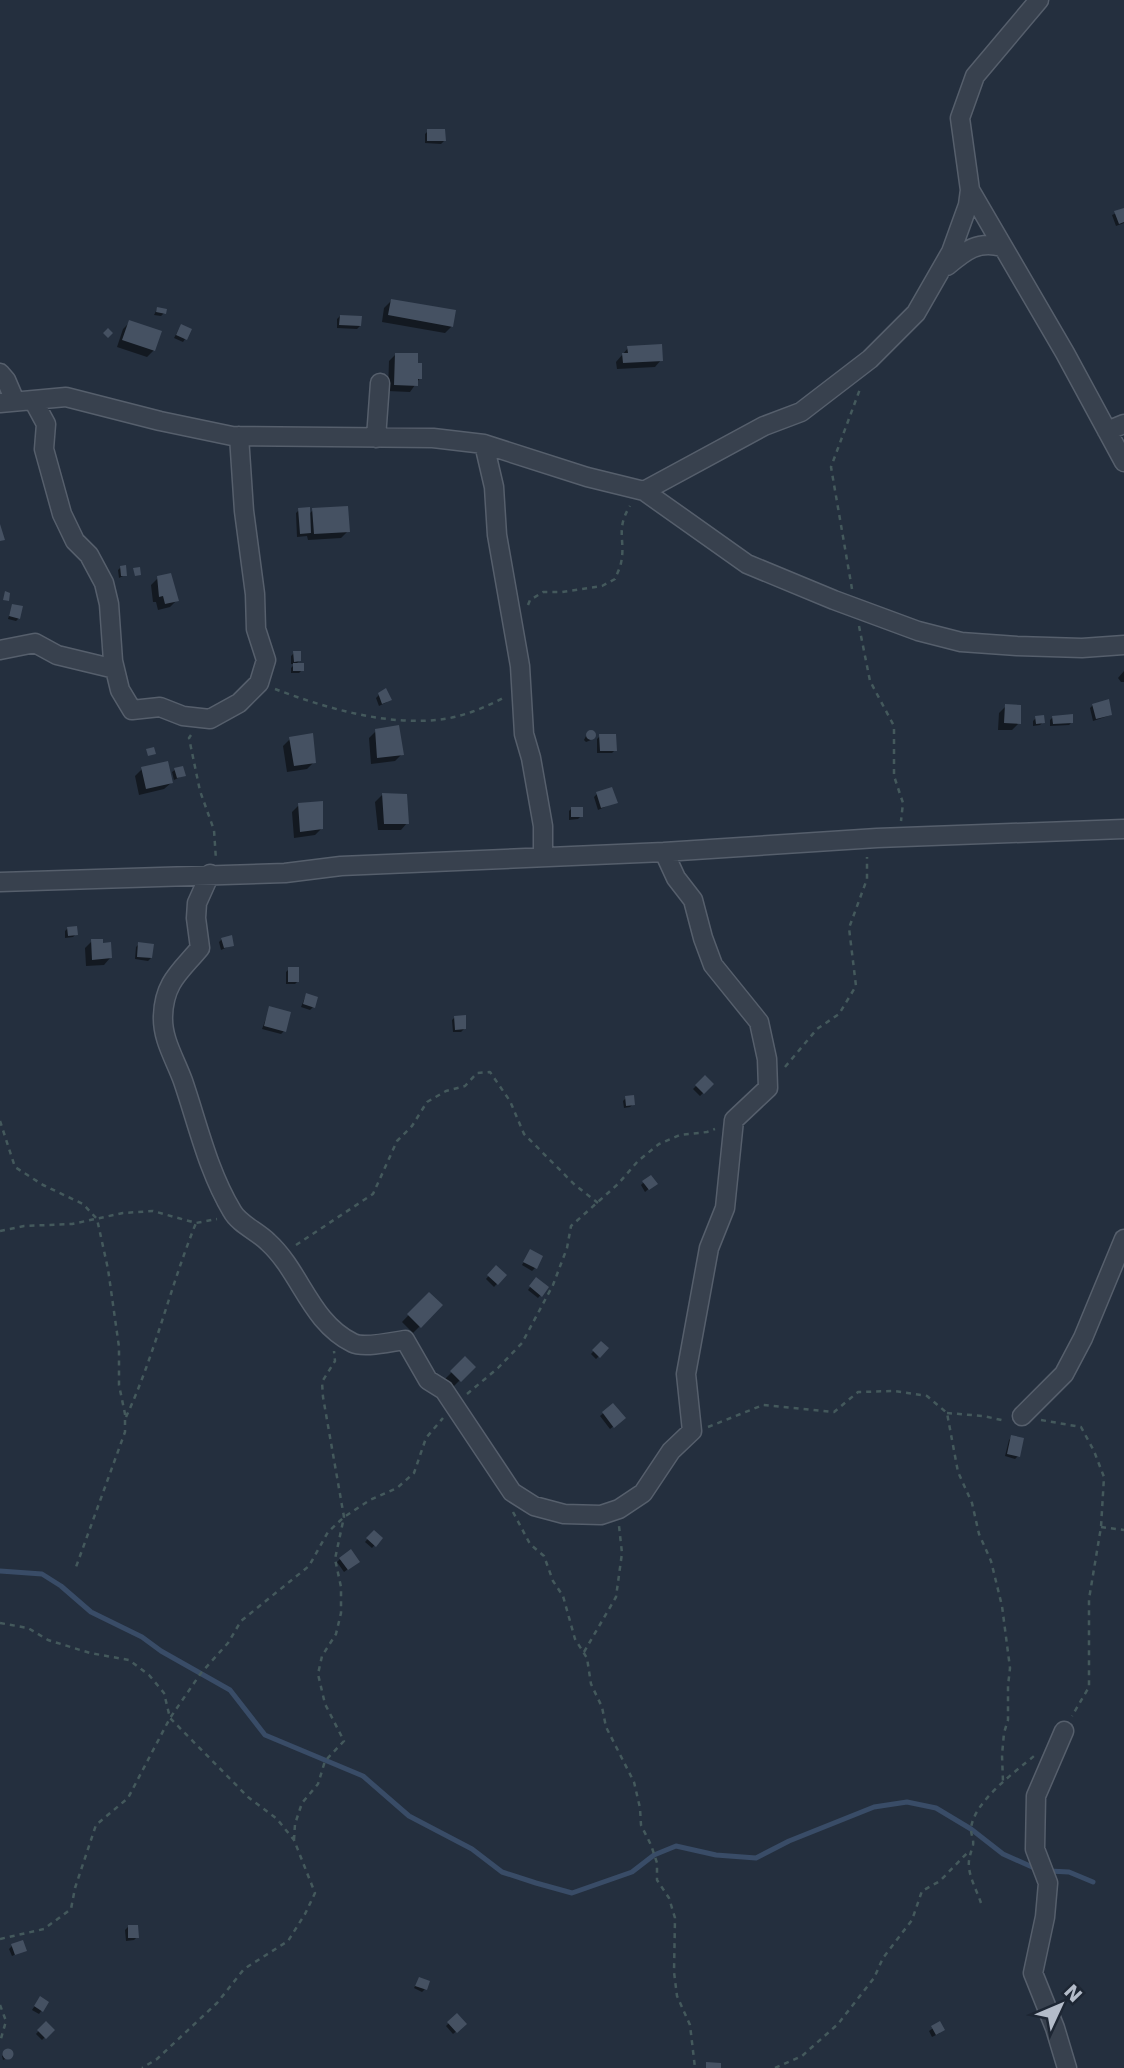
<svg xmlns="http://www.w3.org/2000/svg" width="1124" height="2068" viewBox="0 0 1124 2068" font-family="'DejaVu Sans',sans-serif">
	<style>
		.shadow { fill: #0007 }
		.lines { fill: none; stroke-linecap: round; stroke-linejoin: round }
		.stream { stroke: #394c67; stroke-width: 5 }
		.building { fill: #455162 }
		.minor-casing { stroke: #565f6c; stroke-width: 21 }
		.path { stroke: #44595c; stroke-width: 2.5; stroke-dasharray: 5 5; stroke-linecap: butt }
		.minor { stroke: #38414e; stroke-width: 18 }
	</style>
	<rect width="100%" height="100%" fill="#242f3e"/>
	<path class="shadow" d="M428,131L444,141L441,144L425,143V134Z
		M1124,210V223L1116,226L1112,215Z
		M391,301L452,326L445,333L382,322L384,308Z
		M157,309L164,313L161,316L154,315Z
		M340,316L360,326L357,329L337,328V319Z
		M130,322L154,350L147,357L117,347L123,329Z
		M179,329L185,339L183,342L174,338Z
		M628,348L661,360L655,367L617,369L616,362Z
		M396,354L420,378L410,392L388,391L389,361Z
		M299,510L308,515L313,510L348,531L341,538L308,540L307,536L297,537L296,513Z
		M121,567L125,575L119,578L118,570Z
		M158,578L177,600L170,607L158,610L156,602H153L151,585Z
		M12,606L19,618L16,621L8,619Z
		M294,653L299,661L295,665L302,670L299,673H291V668L295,664H291V656Z
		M1124,671V682H1121L1118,678Z
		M379,695L387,702L379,706L376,698Z
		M1093,705L1111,715L1093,721L1090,708Z
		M1006,706L1019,723L1012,730H998L999,713Z
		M1053,717L1072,722L1069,725L1050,726V720Z
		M1036,718L1043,722L1040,725L1033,726V721Z
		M376,731L402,754L395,761L371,764L369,738Z
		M593,733L594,737L591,740L586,742L584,740L587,734Z
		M600,736L615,750L612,753H597V739Z
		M290,739L314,762L307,769L287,772L283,746Z
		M142,769L171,783L164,789L139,795L135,776Z
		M175,770L184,775L174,780L172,772Z
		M597,794L616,802L598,810L594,797Z
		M382,795L407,823L401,830H378L375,802Z
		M299,805L322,828L315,835L294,838L292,812Z
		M572,808L581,816L578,819L569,820V811Z
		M68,928L76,934L73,937L65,938V931Z
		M222,939L232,945L221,950L219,942Z
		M92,941L110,958L104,965L86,966L85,948Z
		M139,944L151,958L148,961L135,959L136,947Z
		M289,969L298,981L295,984H286V972Z
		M306,995L313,1007L310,1010L301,1007Z
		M270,1008L284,1031L281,1034L262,1029Z
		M455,1017L464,1029L461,1032H453L452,1020Z
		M705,1077L712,1084L700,1096L693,1089Z
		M626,1098L633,1104L630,1107L624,1108L623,1101Z
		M643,1183L652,1186L645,1192L641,1185Z
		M530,1252L535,1268L532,1271L522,1265Z
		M496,1268L505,1275L494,1287L486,1279Z
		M534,1282L547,1288L538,1298L528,1290Z
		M429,1294L441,1305L413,1333L402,1322Z
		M601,1343L607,1348L596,1359L591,1354Z
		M465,1359L473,1367L453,1387L445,1379Z
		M613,1405L624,1418L610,1429L600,1416Z
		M1012,1437L1018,1456L1015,1459L1005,1456L1009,1440Z
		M374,1532L381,1538L372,1548L365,1542Z
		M340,1559L355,1564L344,1572L337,1562Z
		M128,1927L137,1937L134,1940L126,1941L125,1930Z
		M12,1946L25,1950L12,1956L9,1949Z
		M419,1979L425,1989L422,1992L414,1988Z
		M38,2001L47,2003L39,2014L32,2010Z
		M457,2015L465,2024L453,2034L446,2026Z
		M46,2023L52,2030L42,2040L36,2034Z
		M939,2024L940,2033L932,2037L929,2031Z
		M10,2051L12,2056L3,2060L2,2056Z"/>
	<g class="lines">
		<path class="stream" d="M0,1571L42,1574L61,1586L91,1612L142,1637L161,1651L230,1690L265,1735L363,1776L409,1816L472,1849L502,1872L536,1883L572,1893L632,1872L654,1855L676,1846L716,1855L756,1858L789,1841L874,1807L907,1802L936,1808L971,1829L1003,1854L1039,1870
			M1049,1871L1069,1872L1093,1882"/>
	</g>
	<path class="building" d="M427,129H445L446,141H427Z
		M1124,208V222L1119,224L1114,211Z
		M391,299L456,310L453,327L388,315Z
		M157,307L167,309L166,314L156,312Z
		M340,315L362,316L361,326L339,325Z
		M129,320L162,331L155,351L122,340Z
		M181,324L192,329L187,340L176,335Z
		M108,328L113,333L108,338L103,333Z
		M662,344L663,361L623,363L622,353H628L627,346Z
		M395,353H418V363H422V379H418V386L394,385Z
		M348,506L350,532L314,534L312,508Z
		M310,507L311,533L300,534L298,508Z
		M0,524L5,540L0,541Z
		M126,565L127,576H121L120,566Z
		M140,567L141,575L135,576L133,568Z
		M171,573L179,601L165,604L163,596L159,597L157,576Z
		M5,591L10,593L9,601L3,600Z
		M12,604L23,606L20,619L9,616Z
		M293,651H301V661L294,662Z
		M293,663H304V671H293Z
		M386,688L392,700L382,704L378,693Z
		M1109,699L1112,715L1096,719L1092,704Z
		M1005,704L1021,705V724L1004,723Z
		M1073,714V723L1053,724L1052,716Z
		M1044,715L1045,723L1036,724L1035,716Z
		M399,725L404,755L377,758L375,729Z
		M586 735a5 5 0 1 1 10 0a5 5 0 1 1-10 0Z
		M313,733L316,763L294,766L289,737Z
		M599,734H616L617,751H600Z
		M154,747L156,754L148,756L146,749Z
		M168,761L173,783L146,789L141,767Z
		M183,766L186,776L177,778L174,768Z
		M612,787L618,803L601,808L596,792Z
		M382,793L407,794L409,824H384Z
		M323,801V829L300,832L298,803Z
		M571,807H583V817H571Z
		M77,926L78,935L68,936L67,927Z
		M232,935L234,946L224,948L221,938Z
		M91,939H103V943L111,942L112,958L92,960Z
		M138,942L154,944L152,958L137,957Z
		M288,967H299V982H288Z
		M306,993L318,997L315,1008L303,1004Z
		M269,1006L291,1012L286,1032L264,1026Z
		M466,1015V1029L455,1030L454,1016Z
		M705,1075L714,1084L704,1094L695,1085Z
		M634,1095L635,1105L626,1106L625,1096Z
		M651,1175L658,1184L649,1190L642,1181Z
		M530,1249L543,1256L537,1269L523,1262Z
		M496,1265L507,1275L498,1285L487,1275Z
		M536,1277L549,1287L542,1297L529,1286Z
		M429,1292L443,1305L421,1328L407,1314Z
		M601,1341L609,1348L600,1358L592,1350Z
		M465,1356L476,1367L461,1382L450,1371Z
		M613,1403L626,1418L614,1428L602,1412Z
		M1011,1435L1024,1438L1020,1457L1007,1454Z
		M374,1530L383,1538L376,1547L366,1538Z
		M351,1549L360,1562L348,1570L339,1558Z
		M128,1925H138L139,1938H128Z
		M23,1940L27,1951L15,1955L11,1944Z
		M419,1977L430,1981L427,1990L415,1986Z
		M40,1996L49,2002L43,2012L34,2006Z
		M457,2013L467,2024L457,2033L447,2022Z
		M46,2021L55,2030L46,2039L37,2030Z
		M940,2021L945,2030L936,2035L931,2026Z
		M2.5 2054a5.5 5.5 0 1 1 11 0a5.5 5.5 0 1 1-11 0Z
		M706,2062L721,2063V2068H706Z"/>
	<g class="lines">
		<defs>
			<path id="minor" d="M970,190L1065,353L1124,462
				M947,266C965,251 978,240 1002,247
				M0,373L6,380L15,401
				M33,400L46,424L44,449L62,514L75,541L89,555L104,583L109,604L113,661L120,690L132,710L160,707L183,716L210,719L239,703L259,683L266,660L256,629L255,594L244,511L239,436
				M0,403L66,397L160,421L232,436L433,438L484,444L587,477L644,491L764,426L801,412L870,359L916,313L951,252L968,205L970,190L960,118L975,76L1039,0
				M1107,431L1124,424
				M376,438L380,383
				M484,444L494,487L497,535L520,666L524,734L531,758L543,826V857
				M644,491L747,564L834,600L918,631L961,642L1017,646L1082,648L1124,645
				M0,650L35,643L57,655L115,669
				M664,852L877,838L1124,829
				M0,882L285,873L341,866L664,852L676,878L693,900L703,938L713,965L759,1022L767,1059L768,1088L734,1120L725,1208L709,1248L686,1374L692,1431L671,1451L643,1493L619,1509L601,1515L564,1514L534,1506L512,1492L444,1390L428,1380L405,1340C393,1342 363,1348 353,1343C310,1322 301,1272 268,1242C257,1231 239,1224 232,1211C208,1171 198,1125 183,1081C175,1059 162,1039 163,1016C164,982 181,971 200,948L196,918L197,903L210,874
				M1022,1416L1064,1374L1083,1338L1124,1239
				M1064,1731L1036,1796L1035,1849L1048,1883L1045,1917L1033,1973L1055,2028L1067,2068"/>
		</defs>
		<use href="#minor" class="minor-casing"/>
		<path class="path" d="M852,589L831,467L860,389
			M528,605L530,600L543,592H562L602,586L615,579C617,574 620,568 621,563C626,540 615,530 630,506
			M859,626L870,681L894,726V776L903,803L901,821
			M275,689C325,708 390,727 444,719C465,716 486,707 505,697
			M191,735L189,738L200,791L214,830L216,860
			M785,1067L817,1029L839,1014L856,986L849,928L867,879V857
			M0,1121L15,1167L43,1185L83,1204L97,1219L108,1269L119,1347V1385L125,1414V1432L76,1567
			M0,1231L24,1226L72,1224L123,1213L153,1211L196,1223L217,1219
			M296,1245L373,1194L397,1141L412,1126L427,1102L446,1091L465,1086L477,1073L490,1072L510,1101L524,1134L575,1185L598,1203
			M467,1394L498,1368L522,1343L553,1285L567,1248L571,1226L618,1184L638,1161L659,1144L680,1135L707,1132L715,1129
			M947,1413L983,1416L1006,1421
			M126,1417C155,1355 170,1287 196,1223
			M1041,1420L1081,1427L1094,1451L1104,1477L1101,1527L1089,1599V1687L1072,1716
			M708,1427L763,1405L834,1412L858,1392L894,1391L927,1396L947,1413L958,1472L972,1503L979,1534L991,1561L1002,1606L1010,1668L1008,1686V1720L1004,1733L1002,1755L1003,1782
			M513,1512L530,1544L544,1556L553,1581L563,1596L575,1639L587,1658L591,1684L602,1707L606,1727L634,1782L640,1808L641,1825L651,1845L657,1863V1880L669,1898L675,1918L674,1972L677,1996L690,2025L695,2068
			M1101,1527L1124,1530
			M0,1623L28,1628L48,1640L90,1653L129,1660L149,1675L164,1693L170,1718L248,1797L277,1819L294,1840L315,1893L305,1914L288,1941L244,1969L217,2003L157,2059L142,2068
			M584,1652L616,1597L622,1553L619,1526
			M294,1840L295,1824L302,1803L318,1784L325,1761L344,1741L325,1704L318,1674L322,1656L336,1634L341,1613V1587L335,1559L344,1517L323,1397L322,1382L335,1361L334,1351
			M981,1903C977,1891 970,1879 969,1867C968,1859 971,1853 973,1845C974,1840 971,1835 971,1829C973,1802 1015,1772 1034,1756
			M0,1939L44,1929L71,1909L75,1888L96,1825L128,1798L170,1718L201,1673L228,1643L241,1621L309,1566L328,1532L344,1517L370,1500L397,1488L414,1473L426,1438L443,1418
			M0,2005L6,2021L0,2042
			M775,2068L802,2056L838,2024L874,1978L883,1958L912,1920L922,1891L940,1881L969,1851"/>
		<use href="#minor" class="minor"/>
	</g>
	<g transform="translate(1061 2005) rotate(46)" stroke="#1d2633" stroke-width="5" paint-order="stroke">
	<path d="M0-5L12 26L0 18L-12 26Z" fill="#b4bcc9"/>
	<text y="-10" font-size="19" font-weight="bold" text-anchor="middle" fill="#b4bcc9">N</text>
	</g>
</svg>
